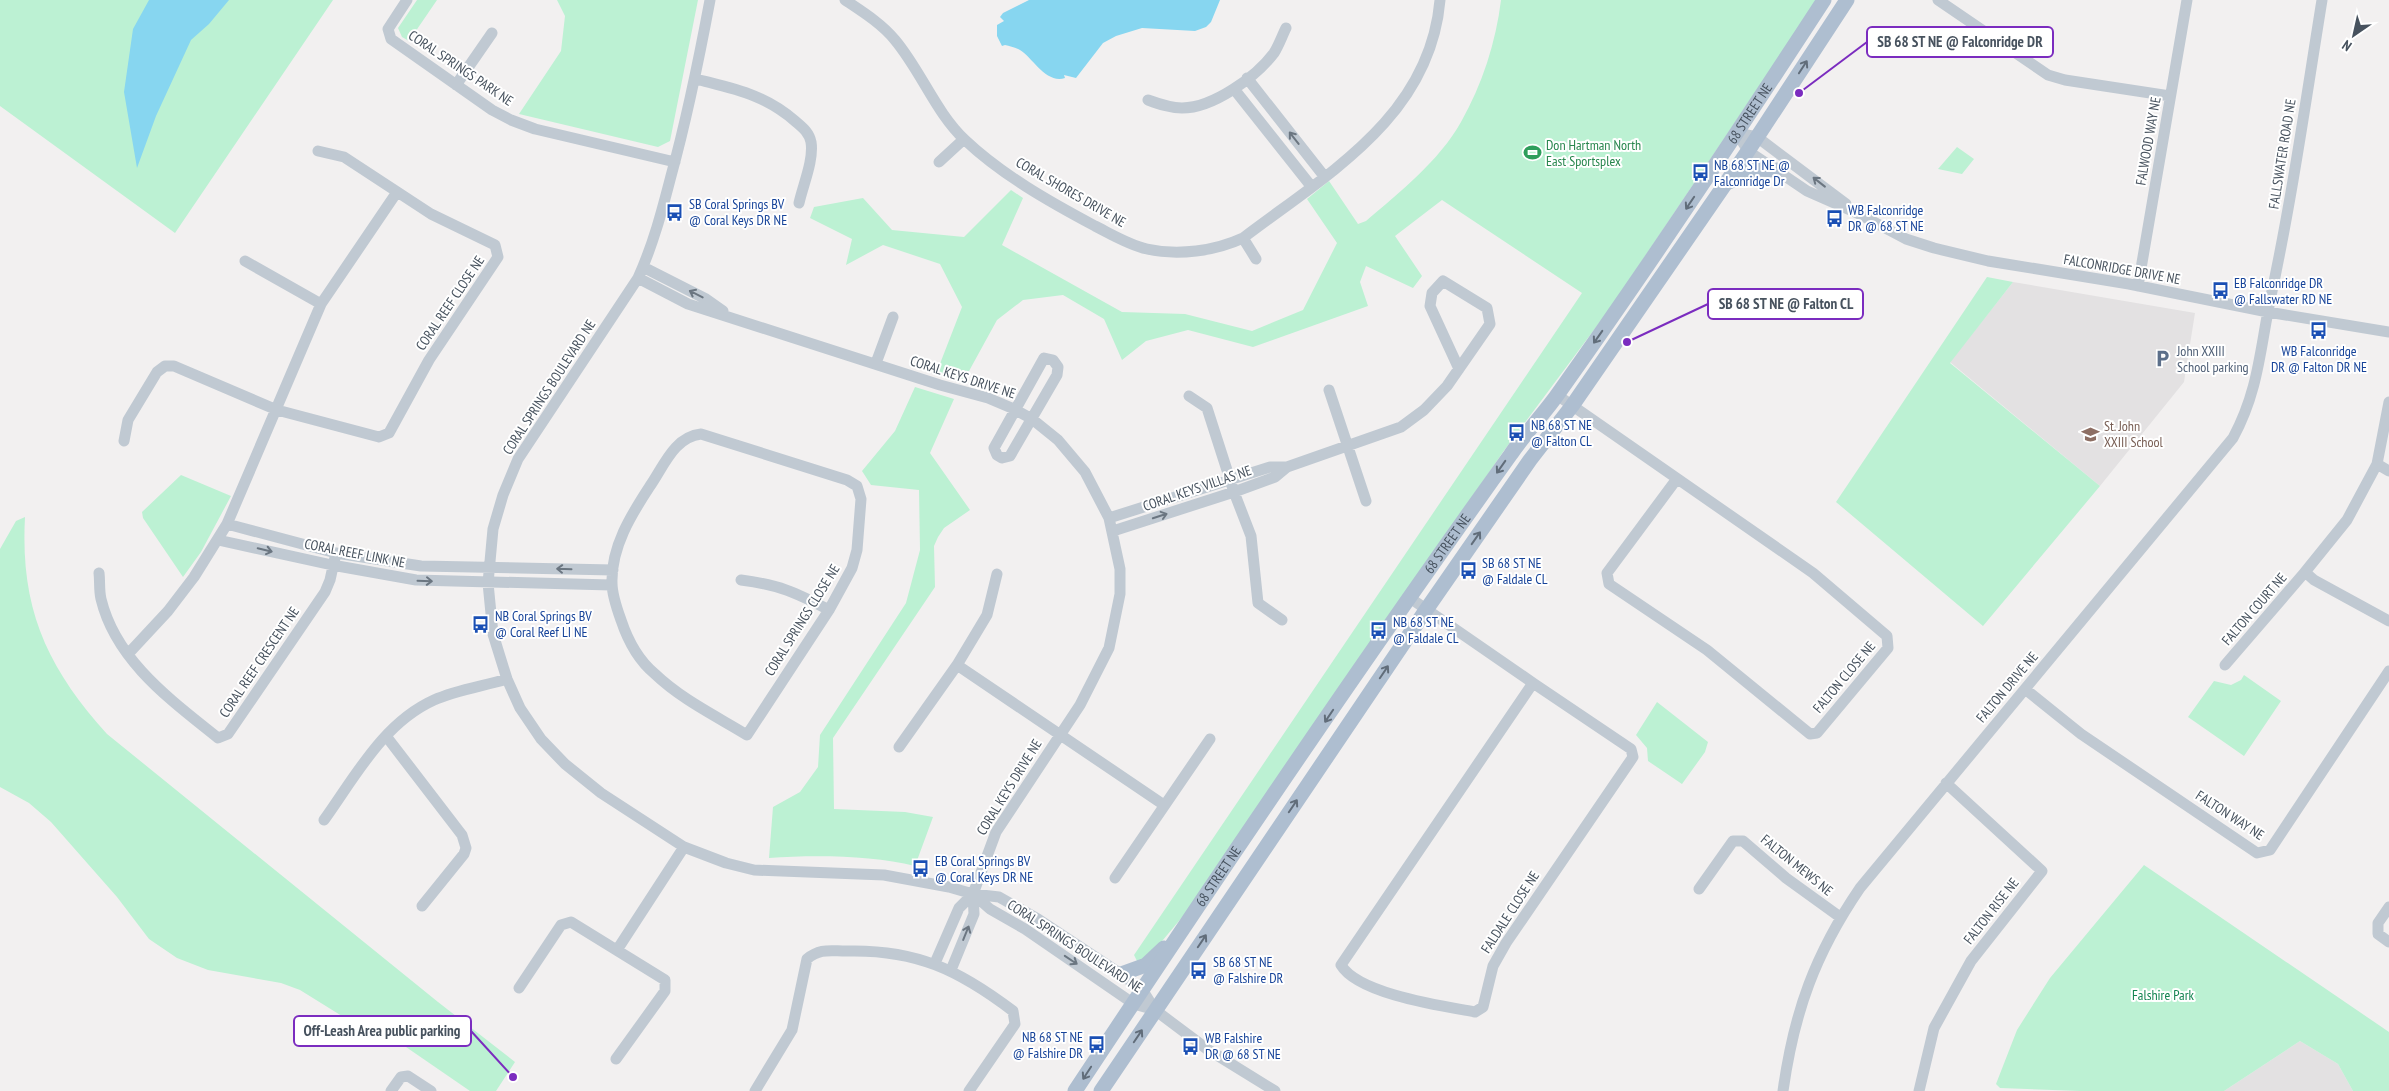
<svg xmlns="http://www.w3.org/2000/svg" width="2389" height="1091" viewBox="0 0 2389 1091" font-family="'PT Sans Narrow',sans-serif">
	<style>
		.education { fill: #e3e1e2 }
		.green { fill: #bcf1d3 }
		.water { fill: #87d6f0 }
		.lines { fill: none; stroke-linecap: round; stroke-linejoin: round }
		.minor { stroke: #c0c9d2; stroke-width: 11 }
		.major { stroke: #aebed0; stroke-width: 15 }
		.oneway { stroke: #616d7a }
		.oneway2 { stroke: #6b7681 }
		.labels { text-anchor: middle; stroke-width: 4; stroke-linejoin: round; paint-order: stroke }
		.street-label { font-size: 14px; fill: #47525e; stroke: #fff }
		.leisure-label { font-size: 14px; fill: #27864d; stroke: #fff; text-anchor: start }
		.transit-label { font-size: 14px; fill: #164399; stroke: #fff; text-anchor: start }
		.service-label { font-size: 14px; fill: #4e5e75; stroke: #fff; text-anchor: start }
		.education-label { font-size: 14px; fill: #785e54; stroke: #fff; text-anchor: start }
		.park-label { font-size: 14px; fill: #138451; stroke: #fff }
		.leader { fill: none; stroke: #7b2cbf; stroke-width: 2 }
		.callout-dot { fill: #7b2cbf; stroke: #fff; stroke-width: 2 }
		.callout { fill: #fff; stroke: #7b2cbf; stroke-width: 2 }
		.callout-label { font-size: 15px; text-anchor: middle; font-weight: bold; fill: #47525e }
	</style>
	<rect width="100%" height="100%" fill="#f2f0f0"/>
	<path class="education" d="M2013,282L2195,313L2184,382L2100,486L1950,362Z
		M2300,1041L2338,1064L2353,1091H2224Z"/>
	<path class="green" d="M0,0H333L175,233L0,106Z
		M417,0H437L409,41L402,37L398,28Z
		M557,0H698L670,141L658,147L519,114L561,51L565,16Z
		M1501,0H1817L1611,307L1503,452L1189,909L1152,953L1138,963L1134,955L1582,293L1442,200L1395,236L1422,276L1413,288L1366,266L1360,282L1368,306L1253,347L1188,330L1146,341L1122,360L1104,319L1063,295L1023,300L997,320L963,382L936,374L962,307L940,264L883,245L846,265L852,239L810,218L814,207L863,198L892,230L964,237L1011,190L1023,198L1002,245L1122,312L1185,314L1252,331L1303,310L1337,243L1307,199L1329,181L1358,224L1366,221C1400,192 1439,161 1461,122C1482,85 1496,42 1501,0Z
		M1957,147L1974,159L1962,174L1938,169Z
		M1987,277L2013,282L1950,363L2100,486L1983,626L1836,502Z
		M915,387L954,399L930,453L970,510L944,528L938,537L934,546L935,587L833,738L834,809L905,812L933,817L915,866C872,855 813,855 769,858L773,807L800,792L818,767L820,735L906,603L920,550L919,490L871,485L862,471L895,431Z
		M181,475L231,496L201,552L183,577L143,518L142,512Z
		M25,517C20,609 47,667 107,734L438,1002L515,1062L496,1091H470L406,1047L387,1044L300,990L281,983L208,970L177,958L149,939L117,897L51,822L29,803L0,787V549L16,521Z
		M2244,675L2281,701L2244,756L2188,717L2214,681L2231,685L2241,680Z
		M1657,702L1708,742L1705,752L1682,784L1648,761L1647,748L1636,735Z
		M2144,865L2389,1032V1091H2353L2338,1064L2300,1041L2224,1091H2080L2000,1088L1996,1084L2017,1030L2050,978Z"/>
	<path class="water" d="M149,0H229L209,24L191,40L156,116L137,168L124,92L133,29Z
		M1029,0H1220L1211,22L1206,27L1195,31L1142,28L1116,36L1103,43L1076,78L1064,75L1065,78C1046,84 1033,58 1020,50C1016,48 1010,46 1005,45L1002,46L997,36V25L1004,21L1000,17L1003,13Z"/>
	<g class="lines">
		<path class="minor" d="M407,0L388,29L391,39L492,110L511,120L535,129L675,162
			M710,0C699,59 687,118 671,176C662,211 653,245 638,278L518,459L503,495L493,529L488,583L493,634L507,679L520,708L541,739L565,764L601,793L684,847L726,863L754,870L884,875L949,887L973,894L999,897L1038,919L1121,974L1143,991L1155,1010
			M845,0C863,12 882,24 895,40C921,71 936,113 965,140C1002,175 1050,202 1095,226C1111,234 1129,245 1147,249C1178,256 1215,251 1243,238C1327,174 1430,117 1440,0
			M1938,0L2048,75L2065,80L2170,96
			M1247,78L1324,176
			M696,79C734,89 764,94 795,121C802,127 809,132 811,142C814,160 803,185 799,203
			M456,85L492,33
			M1234,89L1311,186
			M1148,100C1159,104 1170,108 1182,108C1213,108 1256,77 1274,53C1279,45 1282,36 1286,28
			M1737,133L1748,151L1807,191L1857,213L1906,239L1934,248L1988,261L2129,284L2268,312L2389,332
			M1737,133L1757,137L1846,204
			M939,162L964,139
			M1243,238L1256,259
			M245,261L321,304
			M643,267L706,299L723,311
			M638,278L688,304L940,385L988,398L1014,409L1032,419L1058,440L1085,472L1109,518L1120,569V594L1109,648L1080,705L996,832L973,894L974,914L951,970
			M2138,286L2187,0
			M1044,358L1053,360L1058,367L1057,375L1010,456L1002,458L997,455L994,448Z
			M876,363L893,317
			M1329,390L1366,501
			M1557,395L1813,573L1887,636L1888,648L1817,733L1810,734L1707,650L1609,584L1607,573L1676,480
			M1189,396L1207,408L1234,492L1251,536L1258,603L1282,620
			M2389,402L2377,464L2347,520L2305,572L2314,580L2389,621
			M701,434L847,480L857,486L861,499L857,550L852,568L829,610L747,735C716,716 681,699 655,674C638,660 628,641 621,620C617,609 612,595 612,583C611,547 631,515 650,486C664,466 674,437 701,434Z
			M124,441L128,420L157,372L165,366H174L277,410L379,437L389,433L429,360L498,257L495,245L431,214L344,157L318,151
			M2377,464L2389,471
			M1109,518L1270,467H1287L1401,427L1424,410L1447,386L1490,324L1487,308L1443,281L1432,293L1430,306L1459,369
			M227,524L336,553L421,566L613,570
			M1113,531L1234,492L1275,477L1287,467
			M218,540L332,565L416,580L611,585
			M99,573C100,581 99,591 101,599C116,661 171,700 218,738L228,734L325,592L330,580L336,553
			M741,580C779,585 795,592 829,610
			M1410,598L1533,683
			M128,654L168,611L194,577L227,524L321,304L397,192
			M957,665L1164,805
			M2225,665L2305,572
			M1533,683L1631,749L1633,757L1506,943L1493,966L1483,1007L1475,1012C1442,1006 1358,994 1341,965Z
			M2025,689L2081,734L2257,853L2270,850L2389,671
			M386,736L462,835L466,848L464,854L422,906
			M899,747L957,665L987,615L997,574
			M324,820C355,777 383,723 434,700C456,690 484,686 507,679
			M1115,878L1210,739
			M1699,889L1733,841H1743L1786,878L1840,917
			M973,894L990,909L1025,929L1134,1004L1155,1010L1207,1049L1275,1091
			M2389,907L2378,923V934L2389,942
			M617,950L684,847
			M935,963L959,908L973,894
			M519,988L561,925L571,922L665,980V991L616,1059
			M391,1091L401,1077L408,1076L431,1091
			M755,1091L792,1030L807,959C820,948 830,951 846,951C916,949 959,970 1013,1011L1015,1024L969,1091
			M1783,1091C1794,1012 1815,954 1860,888L2233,438C2259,390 2260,348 2271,296C2292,198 2306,99 2322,0
			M1919,1091L1934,1028L1971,961L2042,871L1946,783"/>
		<g class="major">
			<path d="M1729,182L1756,169L1776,170"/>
			<path d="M1121,974L1146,965L1164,948"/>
			<path id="s1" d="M1075,1091C1217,876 1361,663 1511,454C1526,432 1545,413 1560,391C1651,263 1738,132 1824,0"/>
			<path d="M1101,1091L1426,610L1530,460L1572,406L1748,151L1847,0"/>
		</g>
	</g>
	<defs><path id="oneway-shaft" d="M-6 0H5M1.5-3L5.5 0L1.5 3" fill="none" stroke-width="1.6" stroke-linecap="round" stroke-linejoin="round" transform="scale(1.25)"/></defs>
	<g class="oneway">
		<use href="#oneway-shaft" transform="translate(1803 67) rotate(-57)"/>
		<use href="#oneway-shaft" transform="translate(1690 203) rotate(124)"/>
		<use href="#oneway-shaft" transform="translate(1598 337) rotate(125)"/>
		<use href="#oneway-shaft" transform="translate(1501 467) rotate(125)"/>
		<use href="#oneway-shaft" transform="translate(1476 538) rotate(-55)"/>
		<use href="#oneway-shaft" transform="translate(1384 672) rotate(-56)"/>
		<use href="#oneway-shaft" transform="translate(1329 716) rotate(124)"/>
		<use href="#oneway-shaft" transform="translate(1293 806) rotate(-56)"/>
		<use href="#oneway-shaft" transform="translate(1202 941) rotate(-56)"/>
		<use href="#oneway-shaft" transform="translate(1138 1036) rotate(-56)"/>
		<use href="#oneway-shaft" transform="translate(1087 1073) rotate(123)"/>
	</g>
	<g class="oneway2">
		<use href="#oneway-shaft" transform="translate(1294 138) rotate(-128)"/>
		<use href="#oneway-shaft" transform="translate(1819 182) rotate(-142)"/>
		<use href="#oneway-shaft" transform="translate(696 294) rotate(-153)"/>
		<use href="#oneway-shaft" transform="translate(1160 516) rotate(-18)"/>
		<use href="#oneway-shaft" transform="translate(265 550) rotate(13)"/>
		<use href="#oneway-shaft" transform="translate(564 569) rotate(-178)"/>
		<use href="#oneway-shaft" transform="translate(425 581) rotate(2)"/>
		<use href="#oneway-shaft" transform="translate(966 933) rotate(-68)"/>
		<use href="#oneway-shaft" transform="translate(1071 960) rotate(34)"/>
	</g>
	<defs>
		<symbol id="stadium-bare" viewBox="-9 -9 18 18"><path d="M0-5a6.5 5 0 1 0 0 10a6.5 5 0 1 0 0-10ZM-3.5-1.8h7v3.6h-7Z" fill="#2e9e5b" stroke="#fff" stroke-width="2.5" paint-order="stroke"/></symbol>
		<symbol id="bus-bare" viewBox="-9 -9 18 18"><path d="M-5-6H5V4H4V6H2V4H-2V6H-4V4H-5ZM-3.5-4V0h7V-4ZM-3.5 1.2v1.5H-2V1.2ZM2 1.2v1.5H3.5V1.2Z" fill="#1a4fb4" stroke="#fff" stroke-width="2.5" paint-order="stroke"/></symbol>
		<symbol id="parking-bare" viewBox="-9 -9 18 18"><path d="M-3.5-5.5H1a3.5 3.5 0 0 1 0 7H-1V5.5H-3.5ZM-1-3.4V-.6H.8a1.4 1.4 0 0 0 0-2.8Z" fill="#5c6f8a" stroke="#fff" stroke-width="2.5" paint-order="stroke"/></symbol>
		<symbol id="school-bare" viewBox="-9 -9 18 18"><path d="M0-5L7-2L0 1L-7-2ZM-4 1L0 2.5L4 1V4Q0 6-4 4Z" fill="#8d6e63" stroke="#fff" stroke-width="2.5" paint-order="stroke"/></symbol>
	</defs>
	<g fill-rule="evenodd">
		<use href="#stadium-bare" x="1520" y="140" width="25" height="25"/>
		<use href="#bus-bare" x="1688" y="160" width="25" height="25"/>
		<use href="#bus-bare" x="662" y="200" width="25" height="25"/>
		<use href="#bus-bare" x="1822" y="206" width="25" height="25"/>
		<use href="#bus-bare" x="2208" y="278" width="25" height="25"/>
		<use href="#bus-bare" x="2306" y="318" width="25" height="25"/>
		<use href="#parking-bare" x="2150" y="346" width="25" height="25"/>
		<use href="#bus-bare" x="1504" y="420" width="25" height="25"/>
		<use href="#school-bare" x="2078" y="422" width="25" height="25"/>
		<use href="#bus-bare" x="1456" y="558" width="25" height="25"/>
		<use href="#bus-bare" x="468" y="612" width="25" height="25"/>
		<use href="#bus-bare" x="1366" y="618" width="25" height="25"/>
		<use href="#bus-bare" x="908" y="856" width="25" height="25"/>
		<use href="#bus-bare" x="1186" y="958" width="25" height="25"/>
		<use href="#bus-bare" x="1084" y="1032" width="25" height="25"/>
		<use href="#bus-bare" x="1178" y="1034" width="25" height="25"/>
	</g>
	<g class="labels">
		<g class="street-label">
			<text transform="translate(461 68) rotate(34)" y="5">CORAL SPRINGS PARK NE</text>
			<text dy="5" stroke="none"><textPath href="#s1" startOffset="1188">68 STREET NE</textPath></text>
			<text transform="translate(2148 141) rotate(-80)" y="5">FALWOOD WAY NE</text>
			<text transform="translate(2282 154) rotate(-81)" y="5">FALLSWATER ROAD NE</text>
			<text transform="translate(1071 192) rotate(30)" y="5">CORAL SHORES DRIVE NE</text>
			<text transform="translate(2122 269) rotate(10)" y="5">FALCONRIDGE DRIVE NE</text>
			<text transform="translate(450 303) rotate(-56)" y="5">CORAL REEF CLOSE NE</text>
			<text transform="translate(963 377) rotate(18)" y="5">CORAL KEYS DRIVE NE</text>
			<text transform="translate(549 387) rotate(-57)" y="5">CORAL SPRINGS BOULEVARD NE</text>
			<text transform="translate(1197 488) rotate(-19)" y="5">CORAL KEYS VILLAS NE</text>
			<text dy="5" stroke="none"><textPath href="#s1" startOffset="662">68 STREET NE</textPath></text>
			<text transform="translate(355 553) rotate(11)" y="5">CORAL REEF LINK NE</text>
			<text transform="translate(2254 609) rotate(-49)" y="5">FALTON COURT NE</text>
			<text transform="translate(802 620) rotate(-58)" y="5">CORAL SPRINGS CLOSE NE</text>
			<text transform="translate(259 662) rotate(-56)" y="5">CORAL REEF CRESCENT NE</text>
			<text transform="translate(1844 677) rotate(-50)" y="5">FALTON CLOSE NE</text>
			<text transform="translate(2007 687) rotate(-50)" y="5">FALTON DRIVE NE</text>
			<text transform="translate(1009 787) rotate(-58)" y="5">CORAL KEYS DRIVE NE</text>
			<text transform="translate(2230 815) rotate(33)" y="5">FALTON WAY NE</text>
			<text transform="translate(1797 865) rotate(39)" y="5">FALTON MEWS NE</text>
			<text dy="5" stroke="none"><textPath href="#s1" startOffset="258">68 STREET NE</textPath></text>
			<text transform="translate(1991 911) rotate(-52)" y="5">FALTON RISE NE</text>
			<text transform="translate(1510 912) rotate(-57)" y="5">FALDALE CLOSE NE</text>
			<text transform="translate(1075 946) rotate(33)" y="5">CORAL SPRINGS BOULEVARD NE</text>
		</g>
		<g class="leisure-label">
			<text x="1546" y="150">Don Hartman North<tspan x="1546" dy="16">East Sportsplex</tspan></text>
		</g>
		<g class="transit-label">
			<text x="1714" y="170">NB 68 ST NE @<tspan x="1714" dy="16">Falconridge Dr</tspan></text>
			<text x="689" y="209">SB Coral Springs BV<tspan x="689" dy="16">@ Coral Keys DR NE</tspan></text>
			<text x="1848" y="215">WB Falconridge<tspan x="1848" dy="16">DR @ 68 ST NE</tspan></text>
			<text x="2234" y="288">EB Falconridge DR<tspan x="2234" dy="16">@ Fallswater RD NE</tspan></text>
			<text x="2319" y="356" text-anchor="middle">WB Falconridge<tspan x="2319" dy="16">DR @ Falton DR NE</tspan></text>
			<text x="1531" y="430">NB 68 ST NE<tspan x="1531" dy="16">@ Falton CL</tspan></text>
			<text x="1482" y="568">SB 68 ST NE<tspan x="1482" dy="16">@ Faldale CL</tspan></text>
			<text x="495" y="621">NB Coral Springs BV<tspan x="495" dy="16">@ Coral Reef LI NE</tspan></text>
			<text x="1393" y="627">NB 68 ST NE<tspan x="1393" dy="16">@ Faldale CL</tspan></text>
			<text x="935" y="866">EB Coral Springs BV<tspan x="935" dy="16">@ Coral Keys DR NE</tspan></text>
			<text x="1213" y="967">SB 68 ST NE<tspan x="1213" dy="16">@ Falshire DR</tspan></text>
			<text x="1083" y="1042" text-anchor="end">NB 68 ST NE<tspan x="1083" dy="16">@ Falshire DR</tspan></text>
			<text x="1205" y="1043">WB Falshire<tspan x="1205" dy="16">DR @ 68 ST NE</tspan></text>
		</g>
		<g class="service-label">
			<text x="2177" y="356">John XXIII<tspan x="2177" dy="16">School parking</tspan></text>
		</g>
		<g class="education-label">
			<text x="2104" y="431">St. John<tspan x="2104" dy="16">XXIII School</tspan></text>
		</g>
		<g class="park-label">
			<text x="2163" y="1000">Falshire Park</text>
		</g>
	</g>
	<path class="leader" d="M1799 93L1867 42M1627 342L1708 304M513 1077L471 1031"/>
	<g class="callout-dot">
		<circle cx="1799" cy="93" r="5"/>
		<circle cx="1627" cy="342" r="5"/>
		<circle cx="513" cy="1077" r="5"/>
	</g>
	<g class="callout">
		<rect x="1867" y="27" width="186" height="30" rx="5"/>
		<rect x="1708" y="289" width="155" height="30" rx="5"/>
		<rect x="294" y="1016" width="177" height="30" rx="5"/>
	</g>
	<g class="callout-label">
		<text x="1960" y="47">SB 68 ST NE @ Falconridge DR</text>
		<text x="1786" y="309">SB 68 ST NE @ Falton CL</text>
		<text x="382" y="1036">Off-Leash Area public parking</text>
	</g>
	<g transform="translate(2354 35) rotate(214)" stroke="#ffffff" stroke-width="4" paint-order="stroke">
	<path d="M0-4L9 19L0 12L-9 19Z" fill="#47525e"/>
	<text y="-8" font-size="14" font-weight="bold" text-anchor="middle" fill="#47525e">N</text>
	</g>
</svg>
